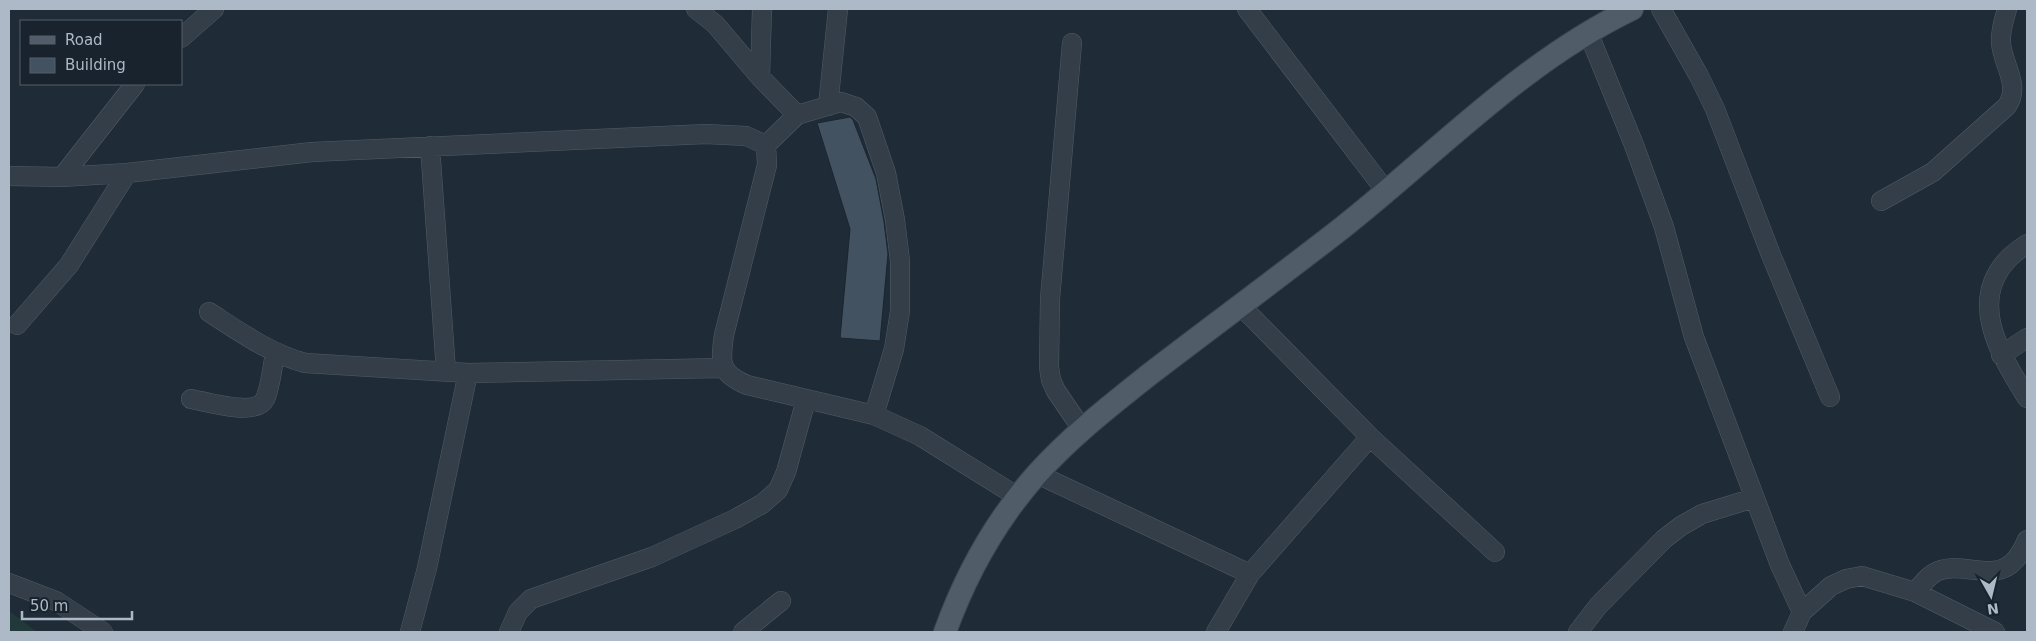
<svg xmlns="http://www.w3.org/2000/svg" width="2036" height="641" viewBox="0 0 2036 641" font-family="'DejaVu Sans',sans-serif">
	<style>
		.green { fill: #21393a }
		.building { fill: #425261; stroke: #1a252f }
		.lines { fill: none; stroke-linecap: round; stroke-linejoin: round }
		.minor-casing { stroke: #505c67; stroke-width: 20 }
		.major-casing { stroke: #3c4752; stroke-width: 24 }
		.minor { stroke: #333e49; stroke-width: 19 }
		.major { stroke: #505d69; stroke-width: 22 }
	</style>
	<rect width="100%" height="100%" fill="#1f2c38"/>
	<path class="green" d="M9,611L37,632H9Z"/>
	<path class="building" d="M850,117L853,120L876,179L884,222L888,254L880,341L840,338L850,229L817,123Z"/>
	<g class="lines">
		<defs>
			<path id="minor" d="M696,9L715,24L760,77L797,115
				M1247,9L1385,190
				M1661,9L1699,76L1715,109L1771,255L1830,397
				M1588,32L1634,145L1664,227L1694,337L1780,565L1802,612L1793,632
				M181,38L214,9
				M1072,43L1050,299L1049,367L1051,380L1056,391L1082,429
				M760,77L762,9
				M828,106L838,9
				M766,145L797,115L841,102L856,107L867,117L886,173L895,220L900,261V311L894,349L874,415
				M430,146L446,371
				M9,176L62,177L127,173L312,152L706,134L746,136L766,145L767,165L724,335C720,363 719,373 747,385L874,415L920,436L1018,497
				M62,177L135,84
				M1881,201L1933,172L2007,106C2021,85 2003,66 2001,43C2000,31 2004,20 2007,9
				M2027,244C2021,248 2014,253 2009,258C1966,302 2002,357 2027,398
				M1241,306L1370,437L1495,552
				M209,312C240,332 269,353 305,363L468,373
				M17,325L69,265L127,173
				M2001,355L2027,338
				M191,399C207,402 256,417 265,399C270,389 273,364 275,353
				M1037,474L1250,574L1370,437
				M9,583L56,601L103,632
				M1915,592C1922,585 1928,575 1938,571C1962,561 1996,583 2015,560C2020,555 2024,547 2027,540
				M1802,612L1831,586L1846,579L1862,576L1915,592L1995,632
				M410,632L427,568L468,373L723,368
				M509,632L518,612L531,599L652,557L735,519L762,504L778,490L786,472L806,400
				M743,632L781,601
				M1216,632L1250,574
				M1578,632L1598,606L1664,539L1681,526L1702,514L1754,498"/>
			<path id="major" d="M945,632C966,574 996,520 1037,474C1071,436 1111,405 1150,374C1214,325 1279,277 1342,228C1437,153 1522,62 1632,9"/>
		</defs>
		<use href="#minor" class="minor-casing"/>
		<use href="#major" class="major-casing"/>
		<use href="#minor" class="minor"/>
		<use href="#major" class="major"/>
	</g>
	<rect width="2036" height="641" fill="none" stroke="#adb9c6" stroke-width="20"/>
	<rect x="20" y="20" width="162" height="65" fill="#18232d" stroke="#545f6a"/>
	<rect x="30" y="36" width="25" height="8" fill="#505d69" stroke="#545f6a"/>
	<text x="65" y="45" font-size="15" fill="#adb9c6">Road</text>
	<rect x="30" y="58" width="25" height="15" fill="#425261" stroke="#545f6a"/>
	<text x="65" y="70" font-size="15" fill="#adb9c6">Building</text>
	<g transform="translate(1991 596) rotate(172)" stroke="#18232d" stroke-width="4" paint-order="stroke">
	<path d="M0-4L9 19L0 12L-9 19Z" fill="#adb9c6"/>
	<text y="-8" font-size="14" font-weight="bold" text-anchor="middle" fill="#adb9c6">N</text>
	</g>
	<path d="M22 611v8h110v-8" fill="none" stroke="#adb9c6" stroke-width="2.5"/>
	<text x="30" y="611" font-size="15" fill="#adb9c6" stroke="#18232d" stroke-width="4" paint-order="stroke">50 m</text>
</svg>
